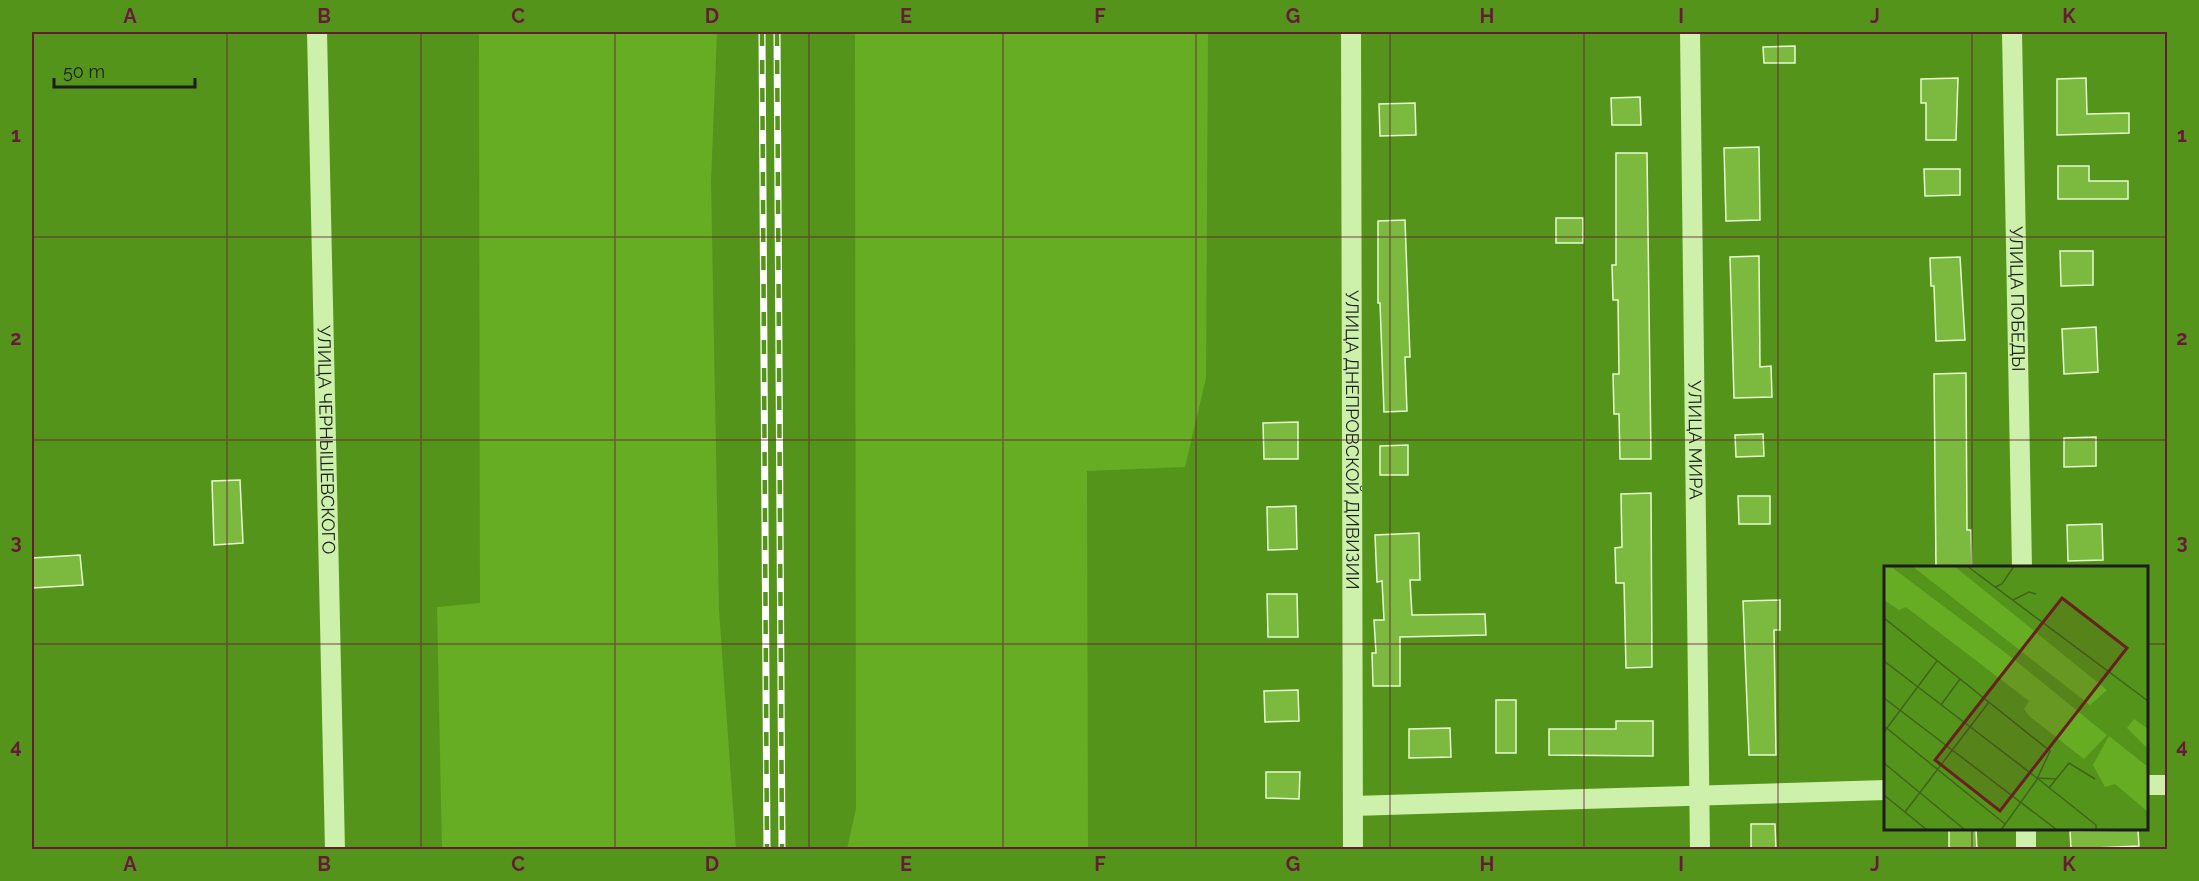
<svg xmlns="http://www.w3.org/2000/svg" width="2199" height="881" viewBox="0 0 2199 881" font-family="Raleway,sans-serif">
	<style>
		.green { fill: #67ad23 }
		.building { fill: #7bba3e; stroke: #e6fbd2; stroke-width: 1.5 }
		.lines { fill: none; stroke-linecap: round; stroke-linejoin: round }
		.minor { stroke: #cdf0ab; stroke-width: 20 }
		.rail-casing { stroke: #fff; stroke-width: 7 }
		.rail { stroke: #55941a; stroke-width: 4.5; stroke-dasharray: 14; stroke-linecap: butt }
		.grid { fill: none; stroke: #671b39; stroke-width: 1.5; stroke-opacity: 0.55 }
		.labels { text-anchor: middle; stroke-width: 4.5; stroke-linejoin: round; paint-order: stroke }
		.street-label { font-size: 18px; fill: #1d1d1d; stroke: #55941a }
		.inset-road { fill: none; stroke: #3f641b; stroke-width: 1.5 }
		.view { fill: #672121; fill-opacity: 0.15; stroke: #672121; stroke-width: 3 }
		.inset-edge { fill: none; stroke: #1d1d1d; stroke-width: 3 }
		.neatline { fill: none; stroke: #671b39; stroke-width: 2 }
		.grid-label { font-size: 20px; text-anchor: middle; font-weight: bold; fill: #671b39 }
	</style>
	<rect width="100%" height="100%" fill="#55941a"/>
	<path class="green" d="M479,32H717L711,182L719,610L736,849H442L437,607L480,603Z
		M855,32H1208L1206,378L1185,467L1087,471L1088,849H847L856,809Z"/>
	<path class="building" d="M1795,46V63H1764L1763,47Z
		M1958,78L1956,140H1926V103H1921V79Z
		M2086,78L2087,114L2129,113V133L2057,135V79Z
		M1640,97L1641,125H1612L1611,98Z
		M1415,103L1416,135L1380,136L1379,104Z
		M1759,147L1760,220L1726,221L1724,148Z
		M1616,153H1647L1651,459H1620L1619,414H1614L1613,374H1619L1618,300H1613L1612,265H1616Z
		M2058,166H2089V181H2128V199H2058Z
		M1924,169H1960V195L1925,196Z
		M1556,218H1583V243H1556Z
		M1405,220L1410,357H1405L1407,411L1384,412L1380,303H1378V221Z
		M2060,251H2093V285L2061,286Z
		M1759,256L1760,367L1771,366L1772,397L1734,398L1730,257Z
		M1960,257L1965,340L1936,341L1934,286H1931L1930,258Z
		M2096,327L2098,372L2064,374L2062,329Z
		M1966,373L1967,530H1971L1972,567H1936L1934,374Z
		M1298,422V459H1264L1263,423Z
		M1763,434L1764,456L1736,457L1735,435Z
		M2096,437V466L2064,467V438Z
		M1408,445V475H1380V446Z
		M240,480L243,543L214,545L212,481Z
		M1651,493L1652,667L1626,668L1624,583H1616L1615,548L1622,547L1621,494Z
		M1738,496H1770V524H1739Z
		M1296,506L1297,549L1268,550L1267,507Z
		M2102,524L2103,560L2068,561L2067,525Z
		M1419,533L1420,580H1410L1412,615L1485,614L1486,635L1400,637V686H1373L1372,653H1376L1374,620H1384L1382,581L1377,582L1375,535Z
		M80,555L83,585L32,588V558Z
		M1267,594H1297L1298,637H1268Z
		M1780,600V630H1774L1776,755H1749L1743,601Z
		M1298,690L1299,721L1265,722L1264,691Z
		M1496,700H1516V753H1496Z
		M1616,721H1653V756L1549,755V729H1616Z
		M1450,728L1451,757L1409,758V729Z
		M1266,772H1300L1299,799L1266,798Z
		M1751,824H1775L1776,849H1751Z
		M1949,830H1976L1977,849H1949Z
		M2138,830L2139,846L2071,849L2070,831Z"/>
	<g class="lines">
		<g class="minor">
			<path id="s1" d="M317,32L335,850"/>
			<path id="s2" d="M1351,32L1353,850"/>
			<path id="s3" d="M1690,32L1700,850"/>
			<path id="s4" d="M2012,32L2022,568"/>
			<path d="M2146,785H2168"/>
			<path d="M1353,806L1886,790"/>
			<path d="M2026,850V828"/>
		</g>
		<defs>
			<path id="rail" d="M762,32L767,850
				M777,32L782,850"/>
		</defs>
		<use href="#rail" class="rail-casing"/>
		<use href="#rail" class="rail"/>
	</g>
	<path class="grid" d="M227,32V850M421,32V850M615,32V850M809,32V850M1003,32V850M1196,32V850M1390,32V850M1584,32V850M1778,32V850M1972,32V568M32,237H2168M32,440H2168M32,644H1886M2146,644H2168M1972,828V850"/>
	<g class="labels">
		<g class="street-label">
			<text dy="6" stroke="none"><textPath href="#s4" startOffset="267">УЛИЦА ПОБЕДЫ</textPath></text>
			<text dy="6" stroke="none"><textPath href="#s3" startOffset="408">УЛИЦА МИРА</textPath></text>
			<text dy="6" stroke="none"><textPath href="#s1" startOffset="408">УЛИЦА ЧЕРНЫШЕВСКОГО</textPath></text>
			<text dy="6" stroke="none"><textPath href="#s2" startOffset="408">УЛИЦА ДНЕПРОВСКОЙ ДИВИЗИИ</textPath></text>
		</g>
	</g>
	<g transform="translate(1884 566)">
		<rect width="264" height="264" fill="#55941a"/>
		<path d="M0,0H6L127,91L223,169L200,193L145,150L140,143L145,135L22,41L15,44L0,34ZM28,0H70L223,124L206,139ZM250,153L264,163V183L243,162ZM225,170L264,201V246L231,218L221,221L209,199Z" fill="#67ad23"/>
		<path class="inset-road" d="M83,0L264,135M111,21L118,18L130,0M129,34L145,26L152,28M0,52L166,185L152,215L117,264M0,95L153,212L212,259V264M0,132L173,264M57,139L76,113M0,160L121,258M0,166L53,95M0,197L81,264M153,212L172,213M165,222L185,197L211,213M0,229L43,264M21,246L105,136"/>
		<path class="view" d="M178,32L243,82L116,245L51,194Z"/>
		<rect width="264" height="264" class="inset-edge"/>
	</g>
	<rect width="2199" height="881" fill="none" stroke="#55941a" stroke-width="66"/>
	<path d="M54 78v9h141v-9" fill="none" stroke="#1d1d1d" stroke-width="3"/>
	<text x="63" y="78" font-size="18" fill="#1d1d1d" stroke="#55941a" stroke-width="4.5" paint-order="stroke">50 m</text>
	<rect x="33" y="33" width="2133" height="815" class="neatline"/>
	<g class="grid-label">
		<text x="130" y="23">A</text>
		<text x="324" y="23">B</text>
		<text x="518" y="23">C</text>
		<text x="712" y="23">D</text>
		<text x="906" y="23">E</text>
		<text x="1100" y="23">F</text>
		<text x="1293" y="23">G</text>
		<text x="1487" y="23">H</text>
		<text x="1681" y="23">I</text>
		<text x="1875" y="23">J</text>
		<text x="2069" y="23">K</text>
		<text x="16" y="142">1</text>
		<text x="2182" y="142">1</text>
		<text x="16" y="345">2</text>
		<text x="2182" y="345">2</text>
		<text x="16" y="549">3</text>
		<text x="2182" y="549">3</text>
		<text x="16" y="753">4</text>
		<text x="2182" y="753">4</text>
		<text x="130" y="871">A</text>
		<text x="324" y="871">B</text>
		<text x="518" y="871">C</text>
		<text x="712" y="871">D</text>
		<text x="906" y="871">E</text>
		<text x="1100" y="871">F</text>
		<text x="1293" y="871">G</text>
		<text x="1487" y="871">H</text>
		<text x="1681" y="871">I</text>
		<text x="1875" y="871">J</text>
		<text x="2069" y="871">K</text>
	</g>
</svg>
